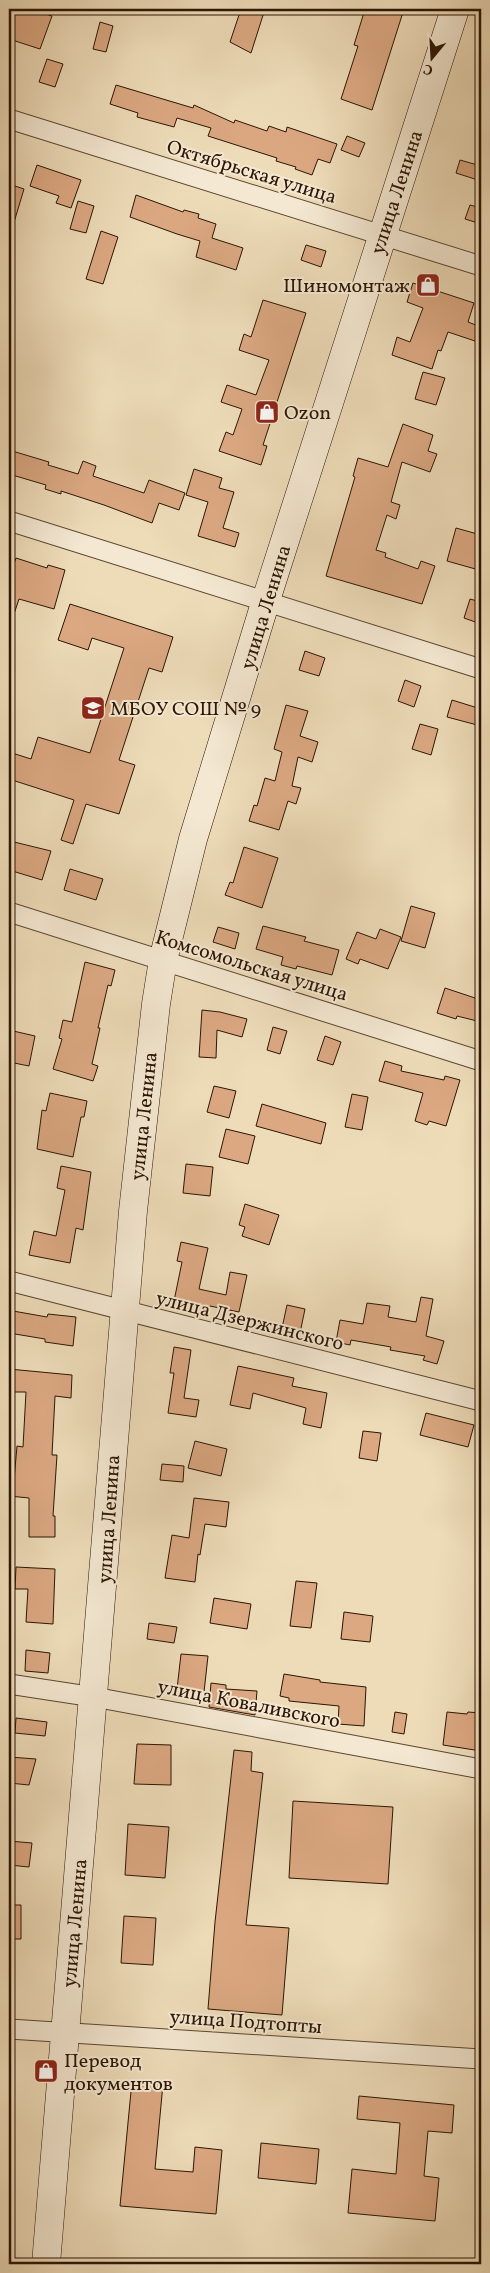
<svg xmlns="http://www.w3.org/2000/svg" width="490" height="2273" viewBox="0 0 490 2273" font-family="Vollkorn,serif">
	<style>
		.building { fill: #dba882; stroke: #2b1504 }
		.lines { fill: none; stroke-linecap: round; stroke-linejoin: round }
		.street-casing { stroke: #5c4731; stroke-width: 21 }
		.secondary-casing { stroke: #2b1504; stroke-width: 29 }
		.street { stroke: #f4e8d2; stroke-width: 19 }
		.secondary { stroke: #f4e8d2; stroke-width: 28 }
		.labels { text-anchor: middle; stroke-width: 4; stroke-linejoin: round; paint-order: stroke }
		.street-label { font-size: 20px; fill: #2b1504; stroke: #f4e8d2 }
		.poi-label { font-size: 20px; fill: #2b1504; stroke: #f4e8d2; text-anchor: start }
	</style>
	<rect width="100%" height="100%" fill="#eedcb9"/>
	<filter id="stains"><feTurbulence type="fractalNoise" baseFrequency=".004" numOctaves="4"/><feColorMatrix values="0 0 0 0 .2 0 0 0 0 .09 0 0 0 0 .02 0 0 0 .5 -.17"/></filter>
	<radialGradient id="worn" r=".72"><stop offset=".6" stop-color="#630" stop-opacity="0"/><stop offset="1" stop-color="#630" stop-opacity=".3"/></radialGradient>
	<path class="building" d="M12,9H29L52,16L40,49L9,39V18Z
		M241,9H265L251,53L230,42Z
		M365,9H404L372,110L341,99L358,46L354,45Z
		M100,22L113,26L106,52L93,49Z
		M47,59L63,64L55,87L39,82Z
		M116,85L193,108L194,105L234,123L235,120L267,131L269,126L286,132L287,127L337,144L330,163L318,159L312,175L295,169L296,167L276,161L277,158L208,136L211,128L177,118L174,127L137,117L138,113L110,104Z
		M347,136L365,143L359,157L341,150Z
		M460,160L481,166V181L456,173Z
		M37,165L81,180L71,208L56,203L59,196L30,186Z
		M9,184L24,189L12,229L9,228Z
		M136,195L183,212L184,210L199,214L198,218L216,224L212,238L243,248L236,270L196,257L200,241L177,234L130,217Z
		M78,201L94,206L86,233L70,229Z
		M470,205L481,208V224L465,219Z
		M101,231L118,237L103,284L86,279Z
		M306,245L326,251L321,267L301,260Z
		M413,283L474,303L468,322L481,327L478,342L448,332L441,351L438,350L432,369L392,355L397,337L410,342L423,308L407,302Z
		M263,300L306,313L263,445L267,446L261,465L219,451L226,432L233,435L242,409L221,402L227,385L256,395L269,360L239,350L244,334L251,337Z
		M423,372L445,378L436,405L415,399Z
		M403,424L433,435L428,451L437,454L430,472L402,462L391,502L400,505L396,519L387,515L376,550L386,553L385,557L418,569L421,561L435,566L422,604L326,576L355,477L353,476L358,458L388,467Z
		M9,450L49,462L48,465L78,474L83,461L96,466L93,476L144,493L149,480L185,493L179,510L159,503L152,523L104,505L61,491V494L45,489L46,485L9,474Z
		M194,469L222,478L219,488L234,492L223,528L239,533L235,547L198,536L208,502L186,495Z
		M456,528L481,535V561L479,570L447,561Z
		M16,558L47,568L48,565L65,570L54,609L19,599L11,623H9V578Z
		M470,599L481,602V624L464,618Z
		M70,604L173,637L162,672L149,668L119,760L135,765L119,814L86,804L73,844L61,840L74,800L9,779V752L31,759L38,737L90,753L124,648L92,638L88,650L58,640Z
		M305,651L325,658L319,676L299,670Z
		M405,680L421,686L414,707L398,701Z
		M452,700L481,709V726L447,717Z
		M286,705L308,711L300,736L318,742L312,762L298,757L292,786L301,788L296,804L288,801L279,830L249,821L254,805L257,806L265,778L275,781L282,752L274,749Z
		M420,724L438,729L431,755L412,749Z
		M14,842L51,851L42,880L9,870Z
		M244,847L278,858L262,908L225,895L230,882L233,883Z
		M70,869L103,879L96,900L64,890Z
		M411,906L435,913L425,948L401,941Z
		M263,926L306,937L304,941L339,950L332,975L297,966L296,969L281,965L283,957L256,949Z
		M218,927L239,933L235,949L213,942Z
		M380,929L401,937L388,969L360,959L358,964L346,959L357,932L376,939Z
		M85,962L115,970L111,986L108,985L98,1028H100L92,1064L98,1066L93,1081L53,1069L62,1039L59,1038L63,1020L72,1022Z
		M445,988L481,1000V1022L457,1016L456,1019L437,1013Z
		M202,1010L220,1012L247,1019L242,1037L217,1030L216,1058L199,1057Z
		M273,1027L287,1031L280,1054L267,1050Z
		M9,1030L35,1036L29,1066L9,1062Z
		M325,1036L341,1042L333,1065L317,1060Z
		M385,1061L402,1066L401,1071L444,1080L445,1076L460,1080L446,1126L429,1121L427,1125L415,1121L423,1093L379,1081Z
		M214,1086L236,1091L229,1118L207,1112Z
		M50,1093L87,1101L84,1117H81L73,1157L37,1149L42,1110L46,1111Z
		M352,1094L368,1097L362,1130L345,1127Z
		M262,1104L326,1123L321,1144L256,1126Z
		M226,1129L255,1136L248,1164L219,1157Z
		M186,1164L213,1167L210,1196L183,1193Z
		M61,1166L91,1172L83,1230L76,1228L70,1263L29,1255L34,1231L56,1236L65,1190L57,1188Z
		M245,1204L279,1215L269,1245L242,1236L245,1227L239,1225Z
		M181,1242L208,1248L199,1289L226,1295L230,1272L247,1275L239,1312L210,1306L209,1309L174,1301L182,1262L177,1261Z
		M421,1297L433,1299L426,1336L444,1341L437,1364L423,1360L425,1356L390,1350L391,1347L351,1340L350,1345L336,1342L340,1320L363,1324L367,1303L390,1306L388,1317L416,1322Z
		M287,1305L305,1309L300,1333L282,1328Z
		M13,1311L47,1317L48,1314L76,1317L73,1346L45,1342V1339L9,1333Z
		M174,1347L191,1350L184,1398L199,1400L196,1417L168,1413L174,1373H170Z
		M238,1366L294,1378L292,1386L327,1393L321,1428L303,1424L306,1408L253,1393L250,1409L230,1405Z
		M9,1369L72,1375L71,1398L55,1396L52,1455H57L53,1516H55V1537H29V1498L9,1496V1480H14L17,1446L23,1447L26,1392H9Z
		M426,1413L474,1425L468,1447L420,1435Z
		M363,1431L381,1433L377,1461L359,1458Z
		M195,1441L227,1449L221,1476L188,1468Z
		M162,1464L184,1466L183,1482L160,1480Z
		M194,1498L229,1502L226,1527L205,1524L200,1555L198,1554L195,1582L165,1578L172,1535L189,1538Z
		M16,1567L55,1569L53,1624L26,1622L28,1589H15Z
		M296,1581L317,1583L311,1628L290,1626Z
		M214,1598L251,1604L247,1629L210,1623Z
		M344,1612L373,1616L370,1642L341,1639Z
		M149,1623L177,1627L174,1643L147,1639Z
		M26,1650L50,1653L48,1673L25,1671Z
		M181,1654L208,1656L204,1692L177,1689Z
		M284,1674L320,1680V1682L366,1687L364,1726L338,1724L339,1706L289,1701V1698L280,1696Z
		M211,1683L226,1685V1689L257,1691L255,1715L209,1707Z
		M395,1712L407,1714L404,1734L392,1732Z
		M447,1712L467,1714L468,1712L481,1713V1751L443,1745Z
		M16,1718L47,1722L45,1736L15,1733Z
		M137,1744L171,1745V1785L134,1784Z
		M234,1750L252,1752L251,1771L263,1773L246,1925L289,1928L282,2015L208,2009L215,1922Z
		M9,1757L36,1759L29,1785L9,1783Z
		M293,1801L393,1807L388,1884L289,1878Z
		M128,1824L169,1827L165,1878L125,1875Z
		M9,1841L32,1843L29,1867L9,1865Z
		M9,1905H21V1939H9Z
		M124,1916L156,1918L153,1965L121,1963Z
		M132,2081L163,2084L155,2169L193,2172L195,2147L222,2150L216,2214L120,2206Z
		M359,2096L454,2105L452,2133L428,2131L424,2176L439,2178L435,2221L348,2213L352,2169L396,2174L400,2123L357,2119Z
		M261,2143L319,2149L316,2184L258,2178Z"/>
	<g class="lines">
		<defs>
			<path id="street" d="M9,119L481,266
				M9,521L481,669
				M9,912L481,1061
				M9,1281L481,1401
				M9,1684L94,1697L481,1769
				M9,2029L481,2059"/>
			<path id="secondary" d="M46,2264L133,1211L156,1004L163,960L193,839L266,600L455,9"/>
		</defs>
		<use href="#street" class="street-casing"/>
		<use href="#secondary" class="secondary-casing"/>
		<use href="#street" class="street"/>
		<use href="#secondary" class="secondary"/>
	</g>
	<defs>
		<symbol id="shop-square" viewBox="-11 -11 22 22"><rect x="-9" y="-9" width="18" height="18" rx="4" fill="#8f2418" stroke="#f4e8d2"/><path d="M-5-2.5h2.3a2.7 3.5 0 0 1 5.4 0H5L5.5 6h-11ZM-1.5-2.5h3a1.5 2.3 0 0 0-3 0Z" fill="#fff"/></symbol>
		<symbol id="school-square" viewBox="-11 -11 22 22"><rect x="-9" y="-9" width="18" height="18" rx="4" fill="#8f2418" stroke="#f4e8d2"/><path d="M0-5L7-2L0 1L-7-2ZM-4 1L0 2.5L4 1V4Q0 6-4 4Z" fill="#fff"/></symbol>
	</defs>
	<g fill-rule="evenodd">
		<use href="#shop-square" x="414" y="271" width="28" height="28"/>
		<use href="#shop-square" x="253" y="398" width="28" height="28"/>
		<use href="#school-square" x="79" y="694" width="28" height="28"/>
		<use href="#shop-square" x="32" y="2057" width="28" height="28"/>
	</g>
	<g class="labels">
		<g class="street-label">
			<text transform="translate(252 171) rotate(17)" y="7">Октябрьская улица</text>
			<text transform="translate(396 192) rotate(-72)" y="7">улица Ленина</text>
			<text transform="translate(265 607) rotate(-73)" y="7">улица Ленина</text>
			<text transform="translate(252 965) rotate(17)" y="7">Комсомольская улица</text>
			<text transform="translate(143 1116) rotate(-84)" y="7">улица Ленина</text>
			<text transform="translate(250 1320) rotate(14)" y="7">улица Дзержинского</text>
			<text transform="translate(108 1519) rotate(-86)" y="7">улица Ленина</text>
			<text transform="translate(249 1703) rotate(11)" y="7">улица Коваливского</text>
			<text transform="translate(74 1923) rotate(-85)" y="7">улица Ленина</text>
			<text transform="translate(246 2021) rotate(4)" y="7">улица Подтопты</text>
		</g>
		<g class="poi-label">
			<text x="410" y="292" text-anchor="end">Шиномонтаж</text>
			<text x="284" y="419">Ozon</text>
			<text x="110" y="715">МБОУ СОШ № 9</text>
			<text x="64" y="2067">Перевод<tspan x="64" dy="23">документов</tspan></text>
		</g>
	</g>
	<rect width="490" height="2273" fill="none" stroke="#eedcb9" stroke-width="30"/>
	<rect x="10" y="10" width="470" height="2253" fill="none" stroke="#2b1504" stroke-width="2.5"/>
	<rect x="15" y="15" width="460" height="2243" fill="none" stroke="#2b1504"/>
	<g transform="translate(432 58) rotate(198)" stroke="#f4e8d2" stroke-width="4" paint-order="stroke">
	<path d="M0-4L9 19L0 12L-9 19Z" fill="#2b1504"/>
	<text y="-8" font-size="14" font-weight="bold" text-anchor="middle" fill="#2b1504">С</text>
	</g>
	<rect width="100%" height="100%" filter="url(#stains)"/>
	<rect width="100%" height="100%" fill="url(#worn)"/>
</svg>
